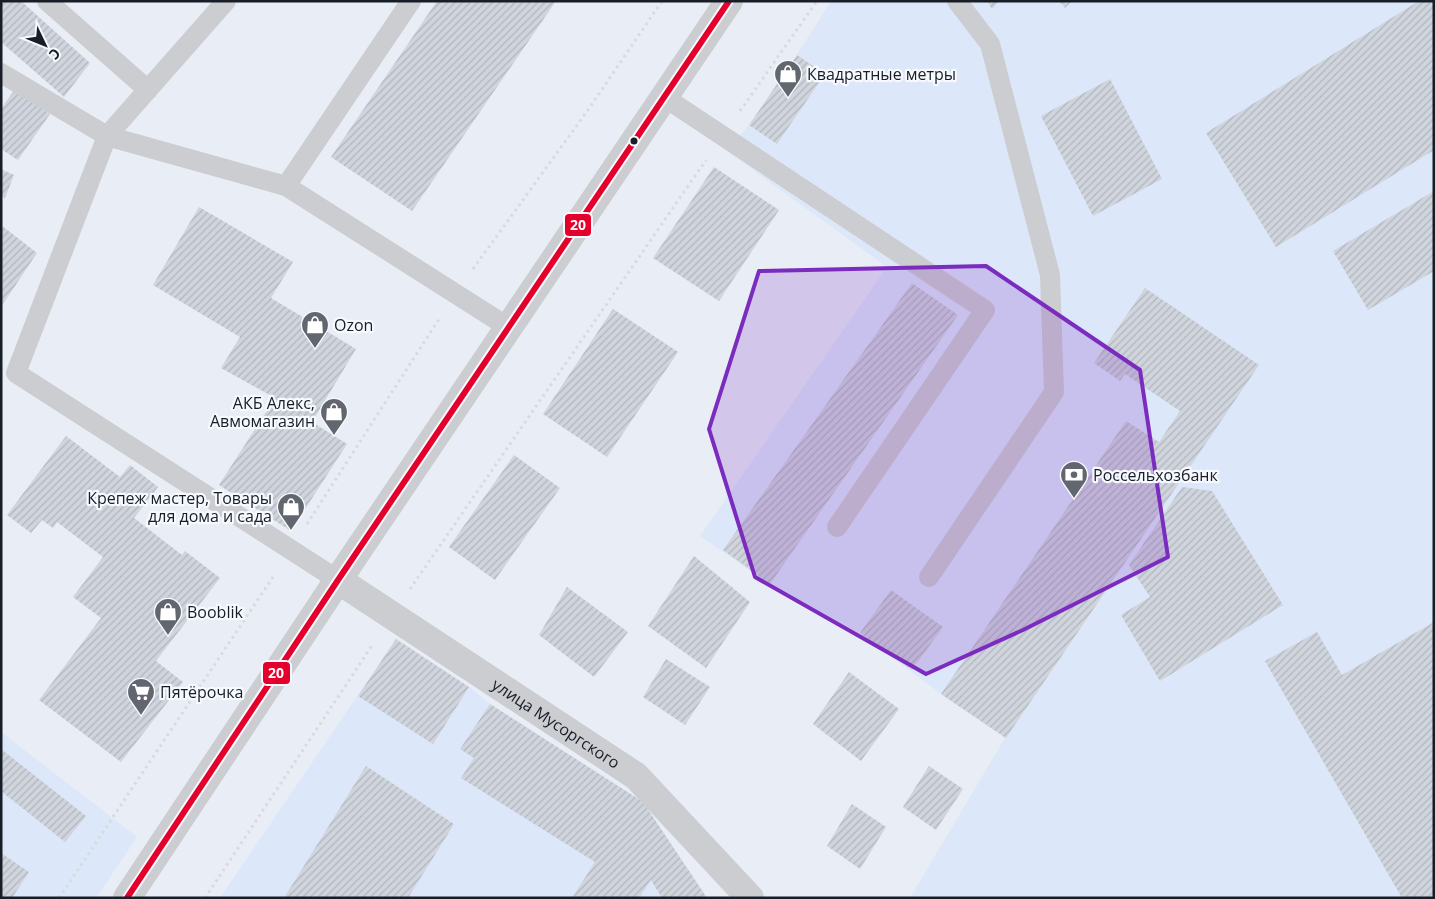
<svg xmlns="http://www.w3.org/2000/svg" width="1435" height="899" viewBox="0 0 1435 899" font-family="'Open Sans',sans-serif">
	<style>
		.built { fill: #dce7f9 }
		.building { fill: url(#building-hatch) }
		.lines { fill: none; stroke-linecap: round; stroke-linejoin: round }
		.path { stroke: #d9dadd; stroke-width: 3; stroke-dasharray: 2.5 4; stroke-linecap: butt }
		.service { stroke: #cccdd1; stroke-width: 20 }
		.minor { stroke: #cccdd1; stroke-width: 28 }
		.secondary { stroke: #cccdd1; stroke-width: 28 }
		.bus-1-casing { stroke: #f6f9fe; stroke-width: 10 }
		.bus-1 { stroke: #e4002b; stroke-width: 6 }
		.marked { fill: #7b2cbf; fill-opacity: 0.2; stroke: #7b2cbf; stroke-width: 4; stroke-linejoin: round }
		.bus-dot { fill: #181e27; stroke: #f6f9fe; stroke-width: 2 }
		.labels { text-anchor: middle; stroke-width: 4.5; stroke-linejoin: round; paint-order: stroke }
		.poi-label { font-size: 16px; fill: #181e27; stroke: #f6f9fe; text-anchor: start }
		.street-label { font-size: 16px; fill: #181e27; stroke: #f6f9fe }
		.line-badge { stroke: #f6f9fe; stroke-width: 2 }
		.badge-label { font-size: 14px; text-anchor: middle; font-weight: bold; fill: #fff }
	</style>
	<defs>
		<pattern id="building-hatch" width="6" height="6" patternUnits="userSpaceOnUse" patternTransform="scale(1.25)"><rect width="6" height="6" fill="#cfd4dd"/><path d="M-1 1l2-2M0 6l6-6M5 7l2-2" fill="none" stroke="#b1b6be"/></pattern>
	</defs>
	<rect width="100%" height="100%" fill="#e8edf6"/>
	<path class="built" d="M831,1H1434V898H910L1005,738L941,694L860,633L770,584L700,536L887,267L727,151L749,125L777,143L825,74L797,55Z
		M396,639L469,687L490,704L643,802L707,898H220Z
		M1,732L137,837L96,898H1Z"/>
	<path class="building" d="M1,1H21L90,63L64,97L1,42Z
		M437,1H556L412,211L331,157Z
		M987,1H999L992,9Z
		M1059,1H1072L1065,8Z
		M1419,1H1434V150L1276,247L1206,133Z
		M797,55L825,74L777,144L749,125Z
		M1110,79L1162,179L1093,216L1041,116Z
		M15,89L50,114L18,160L1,149V109Z
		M714,167L779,210L719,301L653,258Z
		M1,169L14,175L5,198L1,196Z
		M1434,191V271L1368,310L1333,251Z
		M199,207L293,262L271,298L356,349L312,422L347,444L291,531L219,485L275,398L221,368L240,337L153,285Z
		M1,225L37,253L1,307Z
		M912,283L958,315L770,584L723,550Z
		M1145,288L1259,365L1006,738L941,694L1126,421L1159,442L1180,411L1125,374L1120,381L1094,363Z
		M613,309L678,352L607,457L543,414Z
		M66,436L120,477L130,465L158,487L134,518L182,555L185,551L220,578L156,661L183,682L121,762L39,700L101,618L73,597L103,557L57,522L53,528L42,520L31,533L7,515Z
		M514,455L560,488L495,580L449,547Z
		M1182,487L1212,491L1283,605L1160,681L1121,615L1150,597L1129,565Z
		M694,556L750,602L706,668L648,626Z
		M567,587L628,632L594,677L539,635Z
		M891,590L943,627L912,670L860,633Z
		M1434,622V898H1402L1265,661L1317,632L1342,675Z
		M396,639L469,687L433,744L358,696Z
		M666,659L710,687L685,725L643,697Z
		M849,672L899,709L861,761L813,724Z
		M490,704L643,802L707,898H662L651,880L639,898H572L595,862L461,778L474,758L460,749Z
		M1,749L86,816L65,842L1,791Z
		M366,766L454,824L408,898H284Z
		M929,766L963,789L936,830L903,807Z
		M852,804L886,827L860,869L827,846Z
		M1,853L29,872L12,898H1Z"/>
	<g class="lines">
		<path class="path" d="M740,111L817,1
			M473,269L588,110L662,1
			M307,524L439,319
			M410,589L706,160
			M59,898L275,574
			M205,898L373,644"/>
		<path class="service" d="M47,1L148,90
			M226,1L107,136L16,373L338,580
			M1,73L107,136L286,186L508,327
			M664,97L985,310L837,527
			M286,186L411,1
			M929,577L1054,392L1050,275L990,44L957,1"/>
		<path class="minor" id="s1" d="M338,580L636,776L750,898"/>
		<path class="secondary" d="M127,898L338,580L729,1"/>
		<defs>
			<path id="bus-1" d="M127,898L338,580L729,1"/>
		</defs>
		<use href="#bus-1" class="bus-1-casing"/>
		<use href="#bus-1" class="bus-1"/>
	</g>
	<path class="marked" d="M986,266L1140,370L1168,557L1023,630L926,674L755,577L709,429L759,271Z"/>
	<defs>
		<symbol id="shop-pin" viewBox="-11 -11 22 30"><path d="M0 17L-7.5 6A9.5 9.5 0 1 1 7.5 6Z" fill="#61666f" stroke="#f6f9fe"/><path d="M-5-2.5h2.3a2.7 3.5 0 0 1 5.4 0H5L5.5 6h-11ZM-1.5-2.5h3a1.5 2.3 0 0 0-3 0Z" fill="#fff"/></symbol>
		<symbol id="bank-pin" viewBox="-11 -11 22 30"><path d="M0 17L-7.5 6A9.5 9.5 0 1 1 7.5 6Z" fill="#61666f" stroke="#f6f9fe"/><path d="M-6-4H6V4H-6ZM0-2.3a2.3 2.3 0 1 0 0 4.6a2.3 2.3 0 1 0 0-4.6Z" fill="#fff"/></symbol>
		<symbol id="supermarket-pin" viewBox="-11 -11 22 30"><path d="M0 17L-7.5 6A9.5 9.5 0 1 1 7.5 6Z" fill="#61666f" stroke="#f6f9fe"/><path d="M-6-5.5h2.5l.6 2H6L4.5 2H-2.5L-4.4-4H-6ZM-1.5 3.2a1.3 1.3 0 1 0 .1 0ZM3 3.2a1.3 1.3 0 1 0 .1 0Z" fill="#fff"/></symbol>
	</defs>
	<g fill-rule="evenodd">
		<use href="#shop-pin" x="772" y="58" width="32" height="43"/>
		<use href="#shop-pin" x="299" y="309" width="32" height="43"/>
		<use href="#shop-pin" x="318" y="396" width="32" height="43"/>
		<use href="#bank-pin" x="1058" y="459" width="32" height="43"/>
		<use href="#shop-pin" x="275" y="491" width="32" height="43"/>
		<use href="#shop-pin" x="152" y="596" width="32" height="43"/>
		<use href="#supermarket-pin" x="125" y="676" width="32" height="43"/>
	</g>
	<circle class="bus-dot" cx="634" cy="141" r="4.5"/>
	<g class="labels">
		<g class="poi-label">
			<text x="807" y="80">Квадратные метры</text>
			<text x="334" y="331">Ozon</text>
			<text x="315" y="409" text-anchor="end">АКБ Алекс,<tspan x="315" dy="18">Авмомагазин</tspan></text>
			<text x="1093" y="481">Россельхозбанк</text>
			<text x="272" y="504" text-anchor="end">Крепеж мастер, Товары<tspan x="272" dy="18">для дома и сада</tspan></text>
			<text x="187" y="618">Booblik</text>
			<text x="160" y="698">Пятёрочка</text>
		</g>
		<g class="street-label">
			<text dy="6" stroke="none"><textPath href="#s1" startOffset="261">улица Мусоргского</textPath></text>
		</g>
	</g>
	<g class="line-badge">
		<rect x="564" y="213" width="28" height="24" rx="5" fill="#e4002b"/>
		<rect x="262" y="661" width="29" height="24" rx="5" fill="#e4002b"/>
	</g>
	<g class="badge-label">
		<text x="578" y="230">20</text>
		<text x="276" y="678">20</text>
	</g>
	<rect width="1435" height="899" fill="none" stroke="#181e27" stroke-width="5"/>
	<g transform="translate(45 45) rotate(133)" stroke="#f6f9fe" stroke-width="4" paint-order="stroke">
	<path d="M0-4L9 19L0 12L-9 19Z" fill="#181e27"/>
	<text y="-8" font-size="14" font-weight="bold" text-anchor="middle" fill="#181e27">С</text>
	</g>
</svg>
